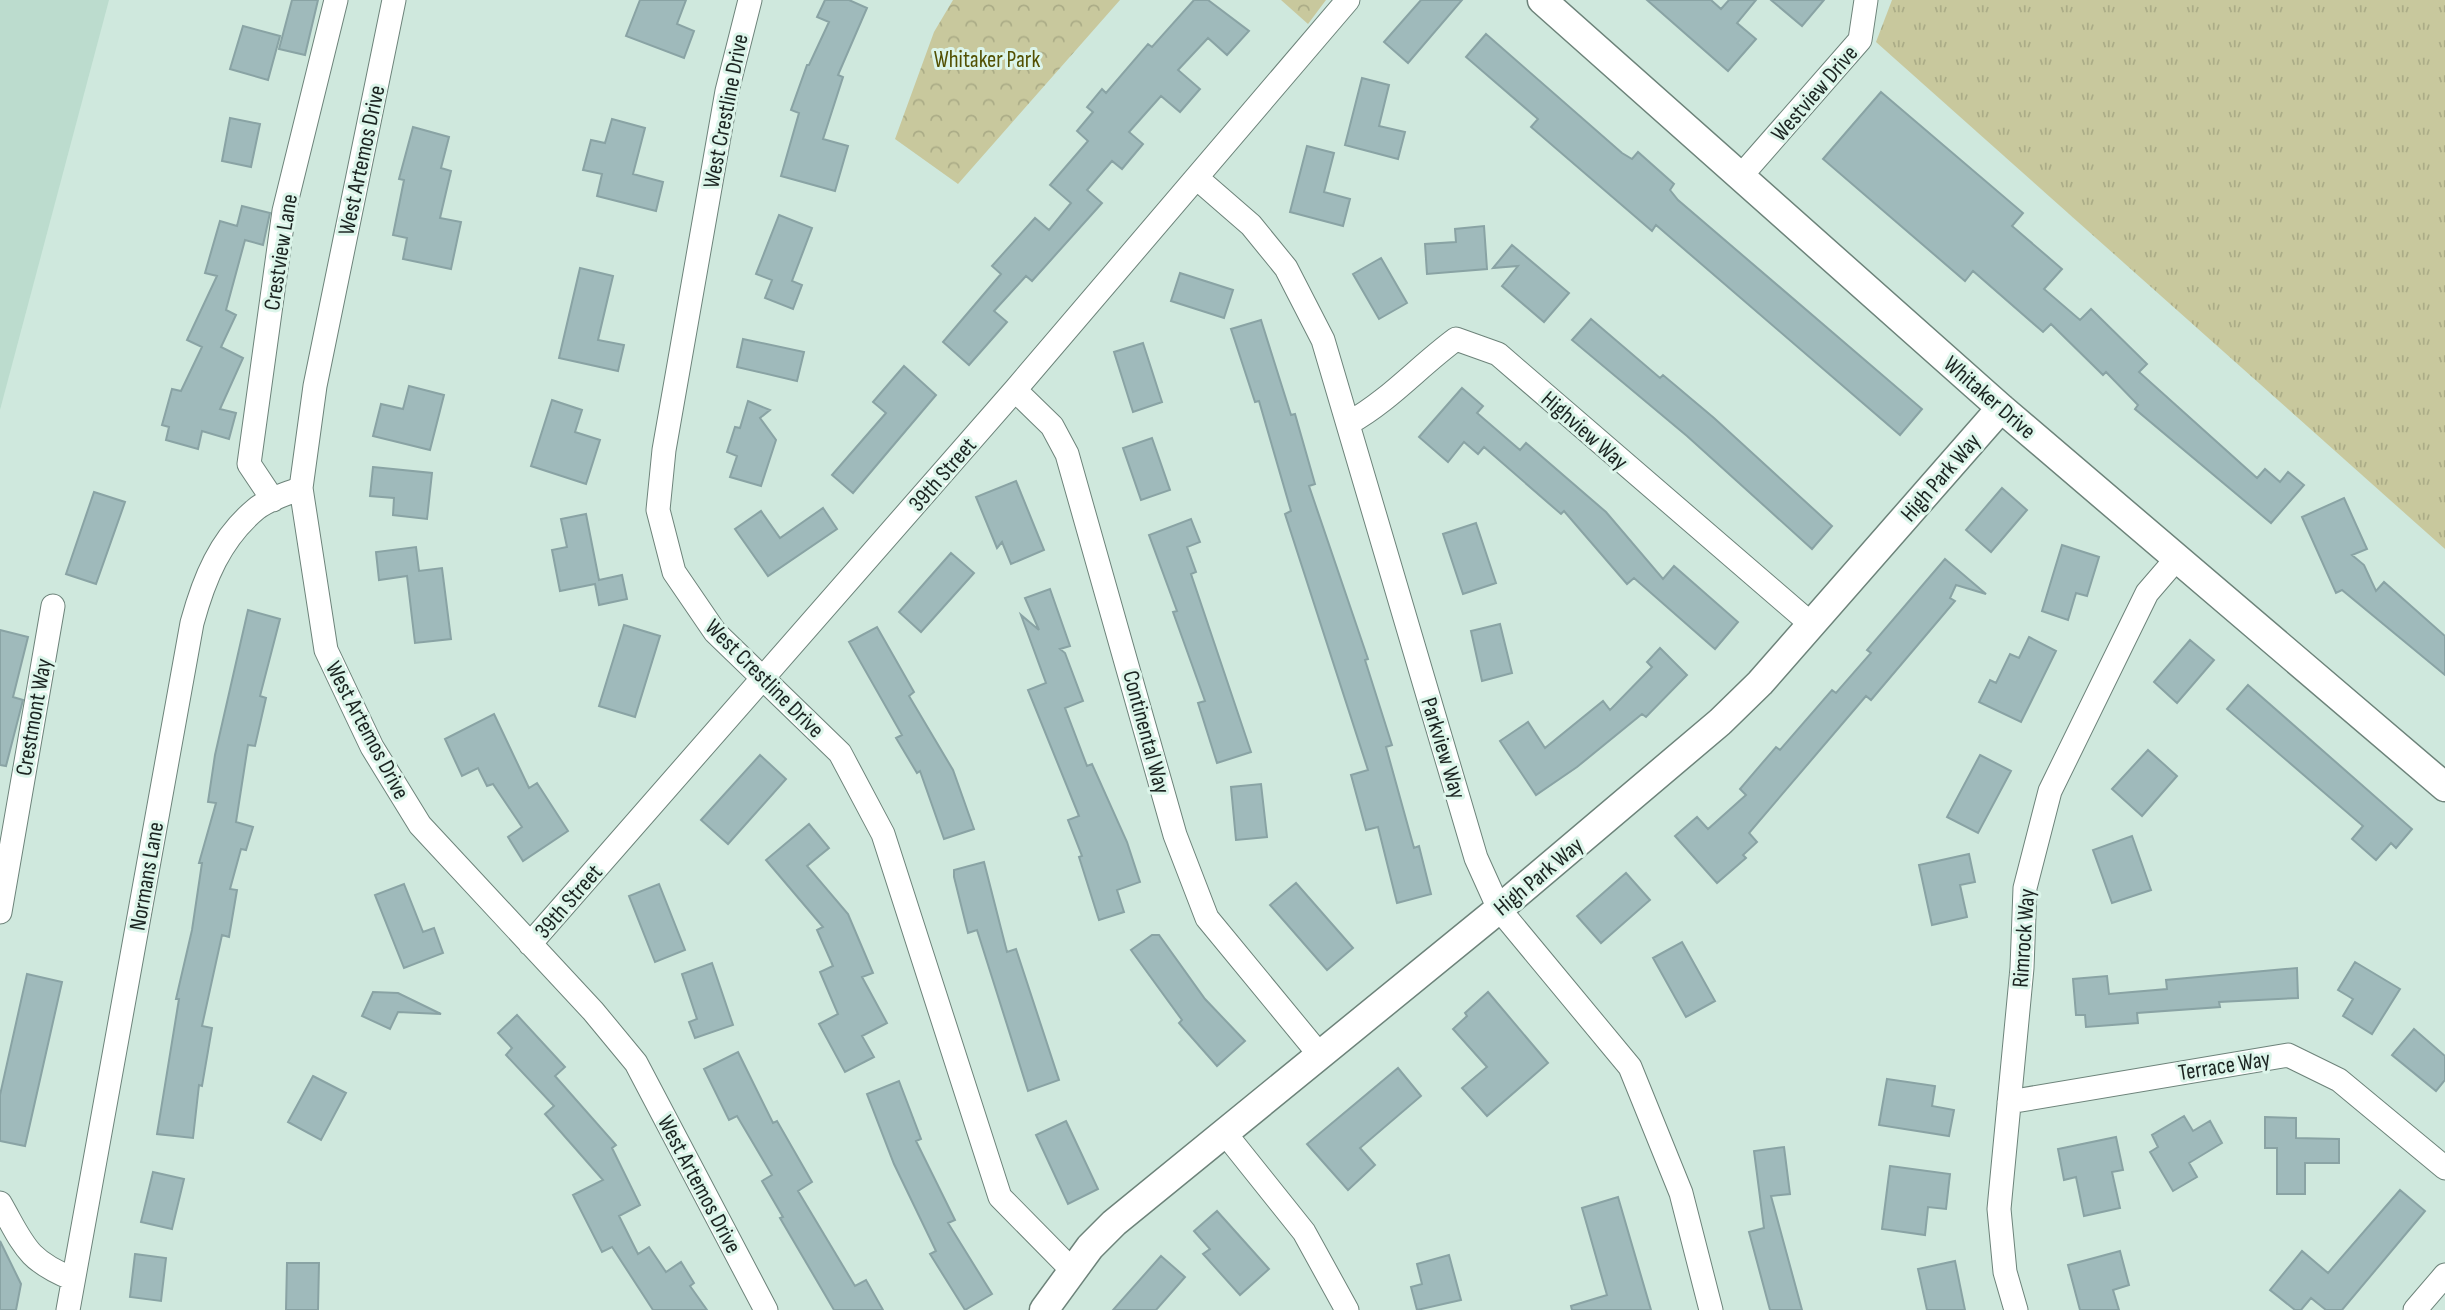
<svg xmlns="http://www.w3.org/2000/svg" width="2445" height="1310" viewBox="0 0 2445 1310" font-family="'Sofia Sans Condensed',sans-serif">
	<style>
		.built { fill: #bcdcce }
		.grass { fill: url(#grass-tufts) }
		.park { fill: url(#park-crowns) }
		.building { fill: #9fbabb; stroke: #89a3a4; stroke-width: 2 }
		.lines { fill: none; stroke-linecap: round; stroke-linejoin: round }
		.minor-casing { stroke: #6d837a; stroke-width: 25 }
		.tertiary-casing { stroke: #6d837a; stroke-width: 31 }
		.minor { stroke: #fff; stroke-width: 23 }
		.tertiary { stroke: #fff; stroke-width: 28 }
		.labels { text-anchor: middle; stroke-width: 6; stroke-linejoin: round; paint-order: stroke }
		.park-label { font-size: 23px; fill: #525002; stroke: #dcf5ea }
		.street-label { font-size: 23px; fill: #1b2421; stroke: #dcf5ea }
	</style>
	<defs>
		<pattern id="grass-tufts" width="24" height="20" patternUnits="userSpaceOnUse" patternTransform="scale(1.75)"><rect width="24" height="20" fill="#c8c89d"/><path d="M3 7l-1-3M5 7V3M7 7l1-3M15 17l-1-3M17 17v-4M19 17l1-3" fill="none" stroke="#abac87"/></pattern>
		<pattern id="park-crowns" width="20" height="18" patternUnits="userSpaceOnUse" patternTransform="scale(1.75)"><rect width="20" height="18" fill="#c8c89d"/><path d="M2 6a3 3 0 1 1 6 0M12 15a3 3 0 1 1 6 0" fill="none" stroke="#abac87"/></pattern>
	</defs>
	<rect width="100%" height="100%" fill="#cfe8dd"/>
	<path class="built" d="M0,0H109L0,410Z"/>
	<path class="grass" d="M1892,0H2445V549L1876,42Z"/>
	<path class="park" d="M953,0H1120L958,184L895,139L934,32Z
		M1281,0H1326L1308,24Z"/>
	<path class="building" d="M292,0H318L305,55L279,49Z
		M640,0H686L677,24L694,31L684,58L626,36Z
		M825,0H849L867,8L838,75L843,77L823,139L848,146L835,191L781,176L799,113L791,110L807,65H809L829,22L817,17Z
		M1194,0H1208L1249,31L1227,55L1208,38L1178,70L1200,89L1180,112L1161,96L1129,132L1143,144L1122,169L1112,161L1087,190L1102,203L1032,281L1026,276L994,311L1007,322L969,365L943,342L1001,274L992,266L1035,218L1049,230L1071,203L1050,185L1088,141L1077,131L1093,112L1087,107L1102,89L1106,93L1148,44L1152,47Z
		M1421,0H1462L1408,63L1384,42Z
		M1647,0H1711L1721,9L1729,0H1756L1737,23L1756,39L1728,71Z
		M1771,0H1824L1802,26Z
		M243,26L280,36L268,80L230,69Z
		M1486,34L1622,153L1632,159L1638,152L1674,184L1670,190L1678,200L1922,409L1900,435L1656,225L1652,231L1531,127L1538,119L1466,57Z
		M1362,78L1389,85L1379,126L1405,132L1398,159L1345,145Z
		M1881,92L2023,213L2012,226L2062,269L2044,289L2080,320L2091,309L2147,364L2139,372L2257,478L2265,469L2280,482L2288,472L2304,485L2271,523L2135,409L2138,405L2106,372L2103,375L2051,324L2043,332L1973,271L1965,281L1823,159Z
		M230,118L260,124L251,167L222,161Z
		M612,119L645,128L633,174L663,182L656,211L597,196L602,174L583,170L591,140L605,143Z
		M413,127L449,137L441,168L451,171L440,218L461,222L451,269L403,259L407,238L393,235L404,180L399,179Z
		M1307,146L1334,153L1324,192L1350,199L1343,226L1290,212Z
		M242,206L270,213L263,245L245,240L226,310L236,315L221,347L243,358L220,409L236,413L229,439L202,431L198,449L166,440L169,427L162,425L172,389L181,391L202,347L187,340L217,276L205,273L220,221L237,226Z
		M779,215L812,228L792,281L802,285L793,309L765,298L772,280L756,274Z
		M1484,226L1487,269L1427,274L1425,244L1456,242L1455,229Z
		M1512,245L1569,293L1544,322L1502,286L1518,266L1493,268Z
		M1381,258L1407,303L1379,319L1353,274Z
		M580,268L613,276L598,340L624,345L618,371L559,358Z
		M1180,273L1233,290L1224,318L1171,301Z
		M1591,319L1660,378L1663,375L1714,418L1832,526L1812,549L1687,436L1572,340Z
		M1261,320L1291,415L1295,414L1315,484L1309,486L1368,659L1365,660L1392,745L1386,747L1414,848L1419,846L1431,894L1397,903L1378,827L1366,830L1351,775L1368,770L1285,514L1291,511L1259,401L1255,402L1231,329Z
		M743,339L804,352L797,381L737,367Z
		M1143,343L1162,402L1133,412L1114,352Z
		M904,366L936,395L853,493L832,475L886,413L873,402Z
		M409,386L444,395L430,450L373,436L381,404L403,409Z
		M1462,388L1483,406L1477,413L1520,450L1526,443L1606,512L1663,579L1674,566L1738,622L1715,649L1634,578L1627,584L1564,511L1561,514L1484,447L1478,454L1464,442L1448,462L1419,437Z
		M552,400L582,410L575,432L600,440L586,484L531,466Z
		M748,401L770,410L760,418L776,440L761,486L730,477L737,456L727,452L735,427L740,428Z
		M1152,438L1170,490L1141,500L1123,448Z
		M373,467L432,473L427,519L393,515L394,498L370,496Z
		M1016,481L1044,550L1011,564L1002,542L997,548L976,497Z
		M2002,488L2027,510L1991,552L1966,530Z
		M94,492L125,502L96,584L66,574Z
		M2344,498L2367,549L2352,555L2364,565L2376,591L2384,582L2445,636V675L2342,590L2336,593L2302,517Z
		M823,508L837,529L768,576L735,529L761,511L780,538Z
		M586,514L599,580L622,575L627,599L599,605L595,584L560,591L552,550L567,547L561,519Z
		M1191,519L1200,542L1187,547L1196,572L1191,574L1251,752L1217,763L1198,703L1205,701L1173,612L1177,611L1149,535Z
		M1476,523L1496,583L1463,594L1443,534Z
		M2062,545L2099,557L2087,596L2076,593L2068,620L2042,611Z
		M416,547L419,571L442,568L451,639L415,643L407,576L379,580L376,552Z
		M951,553L974,573L921,632L899,612Z
		M1945,559L1986,594L1956,585L1950,598L1955,601L1871,700L1866,696L1749,833L1757,842L1743,855L1746,858L1717,883L1675,836L1697,817L1708,829L1746,795L1740,789L1776,747L1780,750L1832,690L1836,693L1871,653L1867,650Z
		M1050,589L1070,646L1060,649L1065,653L1083,701L1065,708L1087,766L1092,764L1127,842L1140,882L1117,890L1124,912L1099,920L1079,857L1082,856L1068,820L1079,816L1028,690L1046,683L1021,615L1039,630L1025,598Z
		M248,610L280,619L260,696L266,698L255,746L248,745L236,822L253,827L246,850L241,849L230,889L237,890L229,937L222,935L202,1026L212,1028L202,1086L199,1085L193,1138L157,1134L179,999H176L192,930L202,863H199L216,803L208,802L215,755Z
		M1500,624L1512,673L1482,681L1471,631Z
		M624,625L660,636L635,717L599,706Z
		M877,627L914,692L909,696L953,770L974,829L944,839L920,771L917,773L896,738L902,735L849,642Z
		M0,630L28,637L13,697L23,700L6,766L0,765Z
		M2029,637L2056,651L2021,722L1979,702L1990,680L1996,683L2010,654L2019,658Z
		M2190,640L2214,660L2177,703L2154,682Z
		M1660,648L1687,675L1646,717L1642,714L1577,767L1536,795L1500,741L1528,722L1545,748L1603,701L1610,710L1652,667L1647,662Z
		M2248,685L2412,829L2396,848L2391,843L2376,860L2352,839L2363,826L2227,709Z
		M494,714L529,788L537,783L568,831L523,861L508,837L522,827L493,784L487,786L478,768L462,776L445,739Z
		M2148,750L2177,776L2142,816L2112,789Z
		M760,755L786,779L728,844L701,820Z
		M1980,755L2011,771L1978,833L1947,817Z
		M1261,784L1267,837L1236,840L1231,787Z
		M809,824L829,848L807,866L848,914L873,973L862,977L887,1023L862,1036L874,1057L845,1072L819,1024L838,1014L820,972L833,966L817,930L823,927L766,860Z
		M2132,836L2151,890L2112,903L2093,850Z
		M1969,854L1975,882L1960,885L1967,917L1932,925L1919,865Z
		M984,862L1007,952L1016,949L1059,1080L1028,1091L977,930L968,933L954,877V870Z
		M1626,873L1650,900L1601,943L1577,916Z
		M1296,883L1353,948L1327,970L1270,905Z
		M404,884L423,932L434,928L443,953L404,968L375,895Z
		M659,884L685,950L655,962L629,896Z
		M1152,935H1159L1205,999L1245,1041L1217,1066L1179,1023L1182,1020L1131,950Z
		M1682,942L1715,1001L1686,1017L1653,958Z
		M2355,962L2400,989L2372,1034L2343,1016L2353,999L2338,990Z
		M712,963L733,1025L695,1038L689,1022L697,1019L682,974Z
		M2297,968L2298,998L2219,1002L2220,1007L2137,1013L2138,1023L2086,1027L2085,1015H2076L2073,979L2107,976L2109,994L2167,989L2166,980Z
		M27,974L62,982L25,1146L0,1141V1095Z
		M373,992L398,993L441,1014L398,1012L390,1029L362,1016Z
		M1488,992L1548,1063L1487,1116L1462,1088L1487,1067L1453,1029L1467,1016L1465,1013Z
		M517,1015L565,1067L555,1076L616,1145L612,1148L640,1205L619,1216L638,1254L649,1247L666,1272L681,1262L694,1283L690,1286L707,1310H653L612,1247L602,1252L573,1195L603,1180L545,1114L554,1106L506,1055L512,1048L498,1033Z
		M2414,1029L2445,1056V1080L2436,1091L2392,1055Z
		M738,1052L773,1123L777,1121L812,1182L798,1191L855,1286L866,1280L883,1310H834L780,1218L783,1217L762,1181L772,1175L737,1116L729,1120L704,1069Z
		M1398,1068L1421,1096L1360,1148L1375,1165L1348,1190L1307,1144Z
		M313,1076L346,1093L321,1140L288,1122Z
		M1887,1079L1935,1086L1932,1106L1954,1110L1949,1136L1879,1125Z
		M899,1081L921,1139L916,1141L955,1220L948,1223L992,1294L965,1310L930,1254L936,1251L894,1164L867,1094Z
		M2184,1116L2193,1131L2210,1121L2222,1143L2189,1163L2197,1177L2173,1191L2150,1152L2158,1147L2152,1135Z
		M2265,1117L2296,1118V1138L2339,1139V1163H2305V1194H2277V1148H2265Z
		M1066,1121L1098,1189L1068,1204L1036,1135Z
		M2116,1137L2123,1170L2112,1172L2120,1208L2084,1216L2076,1177L2064,1180L2058,1149Z
		M1784,1147L1790,1194L1771,1196L1802,1310H1770L1749,1232L1764,1228L1754,1151Z
		M1890,1166L1950,1174L1946,1209L1928,1207L1925,1235L1882,1229Z
		M153,1172L184,1179L172,1229L141,1222Z
		M2400,1190L2425,1211L2342,1310H2326L2311,1298L2301,1310H2295L2270,1290L2302,1251L2328,1273Z
		M1618,1197L1651,1310H1572L1571,1306L1607,1295L1582,1208Z
		M1217,1211L1269,1269L1240,1295L1203,1254L1210,1249L1194,1231Z
		M0,1241L21,1284L16,1310H0Z
		M2120,1251L2129,1285L2113,1290L2119,1310H2080L2068,1265Z
		M135,1254L166,1258L161,1301L130,1297Z
		M1449,1255L1461,1300L1417,1310L1411,1287L1422,1284L1417,1264Z
		M1161,1256L1185,1277L1156,1310H1113Z
		M1955,1261L1965,1310H1927L1918,1269Z
		M287,1263H319L318,1310H286Z"/>
	<g class="lines">
		<defs>
			<path id="minor" d="M394,0L315,386L301,488L326,650L372,747L420,825L593,1011L636,1063L766,1310
				M750,0L727,91L664,450L658,510L674,572L715,632L840,753L883,834L1000,1197L1072,1270
				M1740,177L1860,40L1866,0
				M1198,179L1251,225L1286,268L1323,340L1476,858L1499,909L1630,1067L1681,1193L1711,1310
				M1015,390L1052,426L1067,454L1175,835L1207,918L1319,1054
				M1349,423C1390,400 1418,367 1456,339L1498,354L1811,624
				M273,500L249,464L284,211L336,0
				M0,912L53,606
				M530,944L1015,390L1348,0
				M2009,1102L2288,1055L2339,1080L2445,1168
				M1224,1132L1304,1232L1347,1310
				M0,1203C24,1245 26,1260 73,1279
				M68,1310L192,623C204,579 220,539 256,509C268,499 287,494 301,488
				M2016,1310L2005,1272L1999,1209L2022,968L2025,888L2050,791L2147,593L2178,557
				M2415,1310L2445,1275"/>
			<path id="tertiary" d="M1542,0L2001,408L2445,787
				M1044,1310L1090,1247L1114,1223L1499,909L1720,722L1760,683L2001,408"/>
		</defs>
		<use href="#minor" class="minor-casing"/>
		<use href="#tertiary" class="tertiary-casing"/>
		<use href="#minor" class="minor"/>
		<use href="#tertiary" class="tertiary"/>
	</g>
	<g class="labels">
		<g class="park-label">
			<text x="987" y="67">Whitaker Park</text>
		</g>
		<g class="street-label">
			<text transform="translate(1814 93) rotate(-49)" y="8">Westview Drive</text>
			<text transform="translate(725 111) rotate(-79)" y="8">West Crestline Drive</text>
			<text transform="translate(361 160) rotate(-78)" y="8">West Artemos Drive</text>
			<text transform="translate(280 252) rotate(-81)" y="8">Crestview Lane</text>
			<text transform="translate(1990 397) rotate(41)" y="8">Whitaker Drive</text>
			<text transform="translate(1585 430) rotate(41)" y="8">Highview Way</text>
			<text transform="translate(942 474) rotate(-49)" y="8">39th Street</text>
			<text transform="translate(1940 477) rotate(-49)" y="8">High Park Way</text>
			<text transform="translate(765 678) rotate(45)" y="8">West Crestline Drive</text>
			<text transform="translate(33 717) rotate(-80)" y="8">Crestmont Way</text>
			<text transform="translate(368 730) rotate(62)" y="8">West Artemos Drive</text>
			<text transform="translate(1147 732) rotate(75)" y="8">Continental Way</text>
			<text transform="translate(1444 748) rotate(73)" y="8">Parkview Way</text>
			<text transform="translate(146 876) rotate(-80)" y="8">Normans Lane</text>
			<text transform="translate(1538 876) rotate(-40)" y="8">High Park Way</text>
			<text transform="translate(568 901) rotate(-49)" y="8">39th Street</text>
			<text transform="translate(2023 938) rotate(-86)" y="8">Rimrock Way</text>
			<text transform="translate(2224 1065) rotate(-9)" y="8">Terrace Way</text>
			<text transform="translate(700 1184) rotate(62)" y="8">West Artemos Drive</text>
		</g>
	</g>
</svg>
